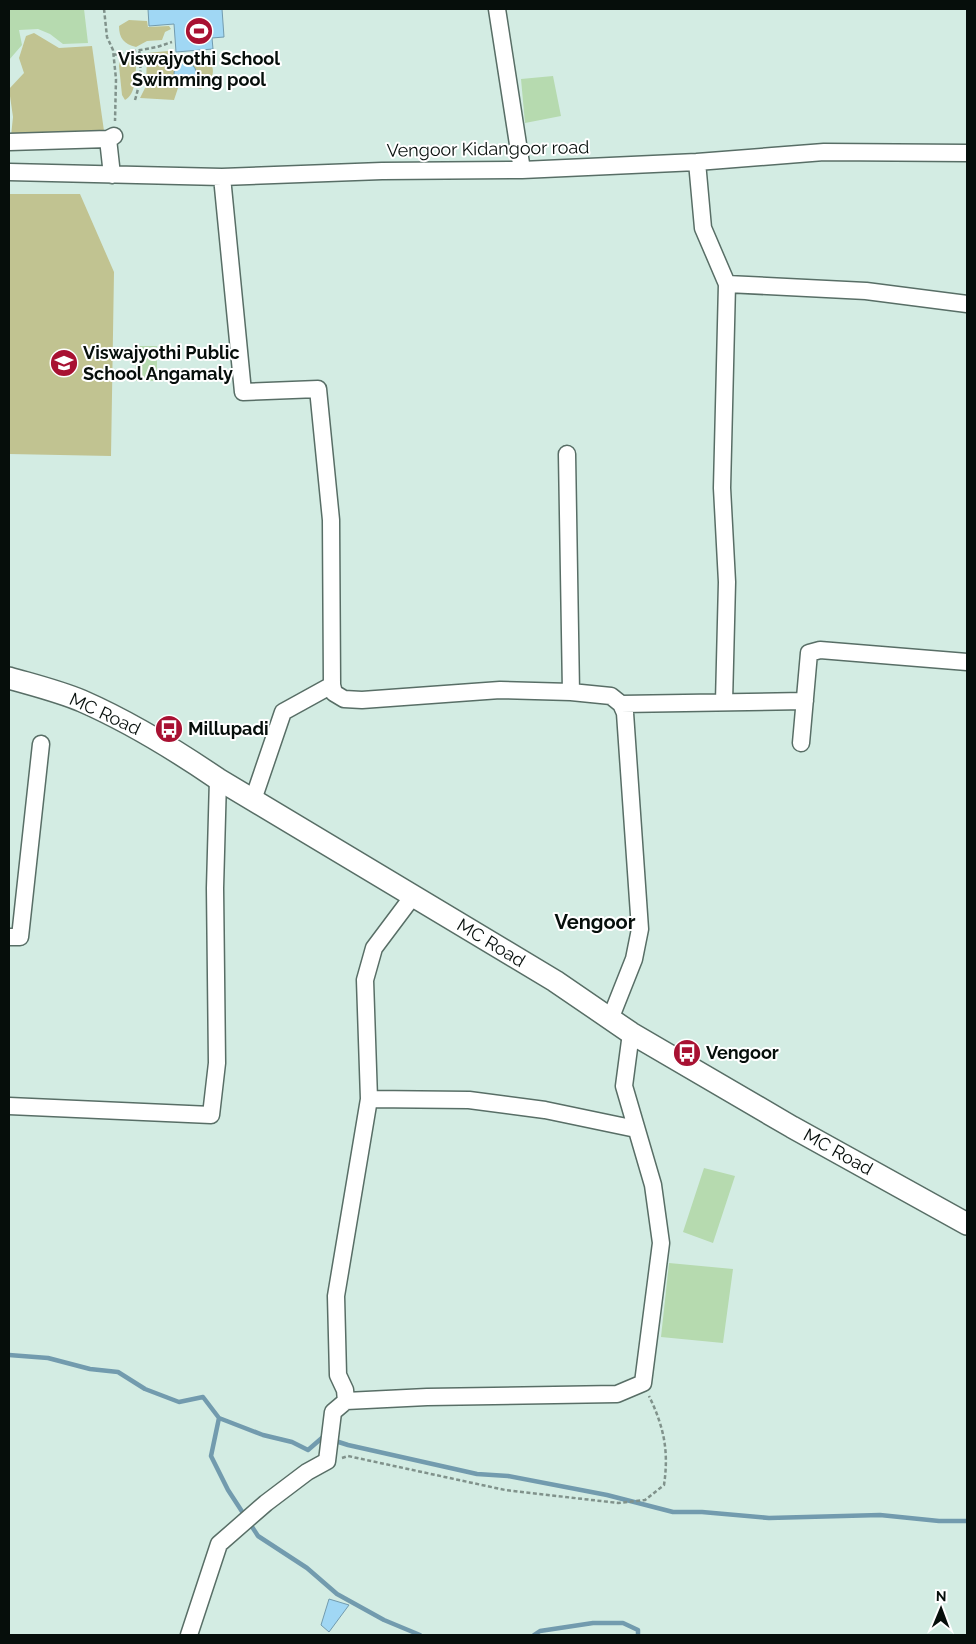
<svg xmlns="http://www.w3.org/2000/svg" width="976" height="1644" viewBox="0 0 976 1644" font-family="Raleway,sans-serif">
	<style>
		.green { fill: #c1c391 }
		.water { fill: #a0d7f4; stroke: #729bae }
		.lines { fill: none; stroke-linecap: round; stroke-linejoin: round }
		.stream { stroke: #729bae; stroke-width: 4.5 }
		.building { fill: #b6daaf }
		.minor-casing { stroke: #586e66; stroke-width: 19 }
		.major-casing { stroke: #586e66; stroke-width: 24 }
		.path { stroke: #80928b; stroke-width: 2.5; stroke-dasharray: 4 2.5; stroke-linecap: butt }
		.minor { stroke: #fff; stroke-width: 16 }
		.major { stroke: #fff; stroke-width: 21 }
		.labels { text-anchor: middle; stroke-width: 4; stroke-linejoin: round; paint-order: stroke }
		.poi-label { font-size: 18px; font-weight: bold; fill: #060e0b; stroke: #fff; text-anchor: start }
		.street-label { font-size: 18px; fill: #060e0b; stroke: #fff }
		.quarter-label { font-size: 20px; font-weight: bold; fill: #060e0b; stroke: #fff }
	</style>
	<rect width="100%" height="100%" fill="#d3ece3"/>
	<path class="green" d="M129,20L147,21L148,27L169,26L171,29L165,32L162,40L147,41L136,47C124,44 119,38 119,26Z
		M34,33L59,48L92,46L104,131L11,136L13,117L9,89L24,73L19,58L26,36Z
		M168,51C172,54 172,58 176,60C185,65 201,62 209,59C217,74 212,78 201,89L194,87L178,88L174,100L140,98L146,86L147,53Z
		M129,58L136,63C136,75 136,94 125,100L122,95L119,66L120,61Z
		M9,194H80L114,272L111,456L9,454Z"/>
	<path class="water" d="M148,9H222L224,37L212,38L213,49L176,52L174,24L149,26Z
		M174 73a11 11 0 1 1 22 0a11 11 0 1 1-22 0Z
		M329,1599L349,1605L329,1632L321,1625Z"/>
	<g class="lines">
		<path class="stream" d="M9,1355L48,1358L90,1369L118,1372L145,1389L179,1402L203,1397L219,1418L211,1456L228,1490L258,1536L307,1568L337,1594L384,1620L420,1635
			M219,1418L263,1435L292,1442L308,1450L323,1437L348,1445L477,1474L508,1476L607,1495L673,1512H702L769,1518L880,1515L939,1521H967
			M534,1635L540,1631L593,1623H623L638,1630V1635"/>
	</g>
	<path class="building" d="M9,9H84L88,43L63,44L50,34L38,29L19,30L22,45L9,60Z
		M553,76L561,116L525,123L521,79Z
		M135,346H157V381H136Z
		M704,1168L735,1176L713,1243L683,1232Z
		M669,1263L733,1269L723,1343L661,1337Z"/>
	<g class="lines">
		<defs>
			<path id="minor" d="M497,9L522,170
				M9,142L108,139
				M697,162L703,228L727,284L722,488L727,582L724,702
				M9,172L222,177L382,171L522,170L697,162L824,152L967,153
				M112,175L108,139L114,136
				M222,177L243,392L318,389L331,520L332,685L334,693L344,699L362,700L500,690L571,692L611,696L621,704L625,713L640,929L634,959L611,1017
				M727,284L866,291L967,304
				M567,454L571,692
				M621,704L805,701
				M801,743L809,653L820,650L967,662
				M253,800L283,712L332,685
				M9,937H20L41,744
				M369,1099L469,1100L545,1110L636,1129
				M9,1106L211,1115L217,1063L215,888L218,779
				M346,1401L345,1390L338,1375L336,1296L369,1099L365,980L374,948L413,896
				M189,1635L219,1544L266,1503L307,1472L327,1461L333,1412L346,1401L427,1397L617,1394L643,1383L661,1243L653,1185L624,1086L631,1033"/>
			<path id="major" d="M9,678C33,685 58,691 82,701C130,722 174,749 218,779L555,981L631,1033L792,1127L967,1224"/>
		</defs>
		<use href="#minor" class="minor-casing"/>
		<use href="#major" class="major-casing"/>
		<path class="path" d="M104,9L107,37L113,50L116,79L115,121
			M113,55L157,47L172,42
			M135,100C140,84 142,66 139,50
			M342,1458L348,1456L505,1490L618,1503L645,1500L664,1485C669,1451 664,1427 649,1396"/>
		<use href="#minor" class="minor"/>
		<use href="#major" class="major"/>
	</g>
	<defs>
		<symbol id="stadium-disc" viewBox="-11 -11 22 22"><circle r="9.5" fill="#a81132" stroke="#fff"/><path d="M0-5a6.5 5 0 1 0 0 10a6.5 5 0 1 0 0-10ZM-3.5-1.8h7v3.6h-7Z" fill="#fff"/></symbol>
		<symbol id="school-disc" viewBox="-11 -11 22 22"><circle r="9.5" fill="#a81132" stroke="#fff"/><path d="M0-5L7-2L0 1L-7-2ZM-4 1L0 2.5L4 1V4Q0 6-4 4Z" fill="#fff"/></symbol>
		<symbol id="bus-disc" viewBox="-11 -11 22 22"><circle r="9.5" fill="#a81132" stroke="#fff"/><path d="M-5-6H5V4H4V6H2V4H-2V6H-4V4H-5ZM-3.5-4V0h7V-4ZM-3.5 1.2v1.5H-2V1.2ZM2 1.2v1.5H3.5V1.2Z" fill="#fff"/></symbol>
	</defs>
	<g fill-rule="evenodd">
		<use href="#stadium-disc" x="183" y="15" width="32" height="32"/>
		<use href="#school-disc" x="48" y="347" width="32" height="32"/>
		<use href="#bus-disc" x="153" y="713" width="32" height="32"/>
		<use href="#bus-disc" x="671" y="1037" width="32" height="32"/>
	</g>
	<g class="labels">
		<g class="poi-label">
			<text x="199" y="65" text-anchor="middle">Viswajyothi School<tspan x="199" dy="21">Swimming pool</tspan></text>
			<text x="83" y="359">Viswajyothi Public<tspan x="83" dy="21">School Angamaly</tspan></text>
			<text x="188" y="735">Millupadi</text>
			<text x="706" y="1059">Vengoor</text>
		</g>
		<g class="street-label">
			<text transform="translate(488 149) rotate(-1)" y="6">Vengoor Kidangoor road</text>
			<text transform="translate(105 714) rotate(25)" y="6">MC Road</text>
			<text transform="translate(491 943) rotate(31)" y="6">MC Road</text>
			<text transform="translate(838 1152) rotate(29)" y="6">MC Road</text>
		</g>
		<g class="quarter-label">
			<text x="595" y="929">Vengoor</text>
		</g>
	</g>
	<rect width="976" height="1644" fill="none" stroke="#060e0b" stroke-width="20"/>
	<g transform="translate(941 1609) rotate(1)" stroke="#ffffff" stroke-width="4" paint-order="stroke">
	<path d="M0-4L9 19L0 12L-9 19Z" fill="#060e0b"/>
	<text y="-8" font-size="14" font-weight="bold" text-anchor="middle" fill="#060e0b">N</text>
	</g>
</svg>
